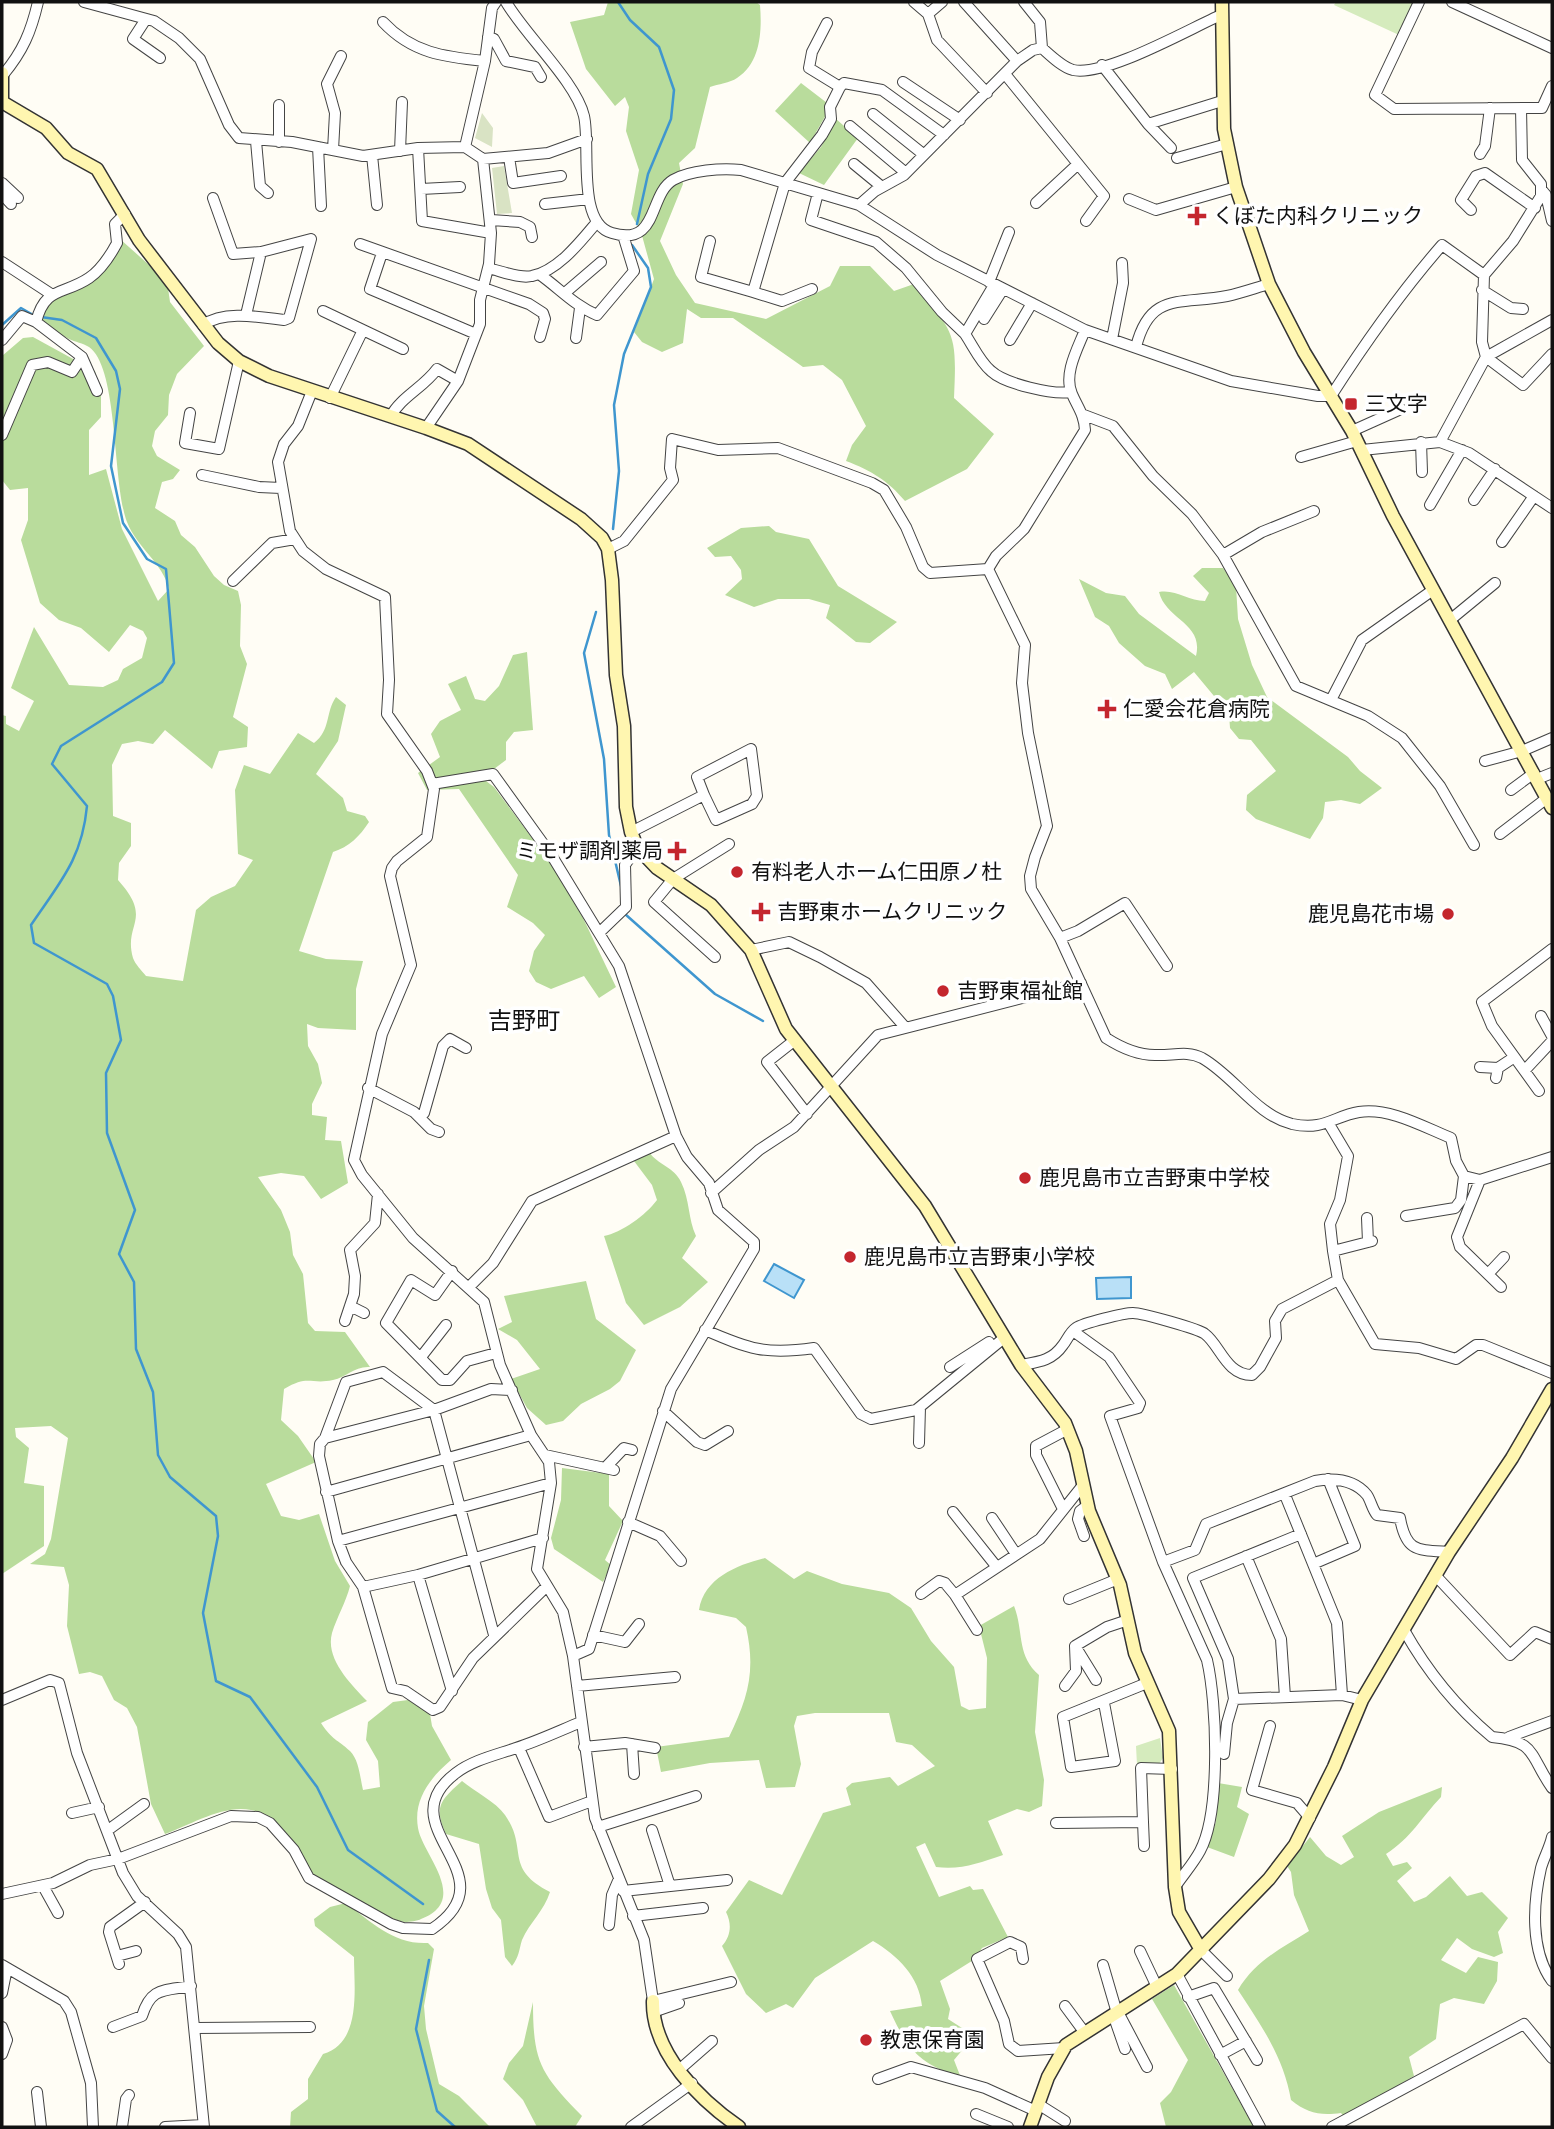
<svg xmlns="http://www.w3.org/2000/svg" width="1554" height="2129" viewBox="0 0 1554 2129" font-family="'Libre Baskerville','Noto Sans JP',serif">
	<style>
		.green { fill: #d5ebbd }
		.forest { fill: #b9dc9c }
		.cemetery { fill: #d9e3c4 }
		.water { fill: #b9e0f7; stroke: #3f96cf; stroke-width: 2 }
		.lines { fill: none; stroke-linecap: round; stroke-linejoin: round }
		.stream { stroke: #3f96cf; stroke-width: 2.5 }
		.street-casing { stroke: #444; stroke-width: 12 }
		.secondary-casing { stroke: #333; stroke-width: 15 }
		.street { stroke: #fff; stroke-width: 10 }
		.secondary { stroke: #fff6b0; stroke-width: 12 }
		.poi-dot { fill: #c4262e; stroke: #fff; stroke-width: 2.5 }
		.labels { text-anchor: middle; stroke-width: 7; stroke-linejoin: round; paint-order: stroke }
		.poi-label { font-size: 21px; fill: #111; stroke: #fff; text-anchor: start }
		.quarter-label { font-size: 24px; fill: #111; stroke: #fff }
	</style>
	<rect width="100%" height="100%" fill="#fffdf5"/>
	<path class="green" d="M1336,2H1415L1399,35L1334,5Z
		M1160,1738L1163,1758L1159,1764L1137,1765L1136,1746Z"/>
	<path class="forest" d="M608,2H756L760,5C762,30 761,63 737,78C730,83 718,84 710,87L695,148L679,163L683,184L660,241L676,275L695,303L766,319L830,286L840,266H870L894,291L914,284C955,334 957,332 954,398L994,434L967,469L905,501C887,480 872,471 846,461L852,445L866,426L842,380L823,365L803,367L733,318H701L687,309L683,343L662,352L642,342L634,332L654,279L641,232L631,214L639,170L626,131L629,107L625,97L615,106L586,69L570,22L604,15Z
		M801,83L831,106L810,143L775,111Z
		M836,119L858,138L824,185L799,173L821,147Z
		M120,239L167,281L170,302L204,346L177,374L169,395L168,415L155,431L152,446L157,456L180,470L173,479L162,482L155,508L175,521L181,535L195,547L214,576L224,585L238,591L241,605L240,646L247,664L233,717L248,727L247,747L219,751L212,769L165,730L153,744L138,741L122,744L112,765L113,816L131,823V846L119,863L118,880C154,920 123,923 133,958C135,964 142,971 146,976L183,981L196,910L211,897L235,886L253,860L238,854L235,790L244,765L270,774L298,733L314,743C331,730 325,713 336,697L346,705L338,741L316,774L343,798L347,811L365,816L369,822C360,836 349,847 333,852L299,951L326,959L363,961L356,989V1030L318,1028L307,1024L308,1046L318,1064L322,1083L312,1104V1115L327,1117L325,1140L341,1141L348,1183L321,1199L304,1176L281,1173L258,1177L281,1210L290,1232L293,1255L303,1274L308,1323L315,1331L345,1332L370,1367C354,1366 347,1377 333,1380C310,1385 309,1374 284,1389L281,1420L298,1436L316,1462L266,1484L281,1516L299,1520L319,1514L335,1561L350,1586C346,1602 337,1617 332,1633C325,1659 351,1684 367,1701L321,1723C333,1741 337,1739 350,1751C359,1760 360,1777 363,1790L380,1787L378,1761L366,1740L368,1722L393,1702L408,1700L430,1714L432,1726L451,1760C431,1777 413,1799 418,1828C422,1854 471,1900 421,1919C418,1921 409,1922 405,1922C390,1921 318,1881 307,1869C287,1848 288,1817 251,1810C224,1804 190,1825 165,1834L151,1804L137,1727L127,1708L114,1700L102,1676L90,1672L79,1674L67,1626L69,1585L64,1567L30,1564L45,1554L51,1539L68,1438L51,1426L15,1428L16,1437L29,1448L24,1483L44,1486V1546L2,1574V715L6,716V724L19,731L34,701L11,688L34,627L69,685L103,687L118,680L123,669L142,658L147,638L143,631L130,625L109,652L81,628L59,620L40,603L21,540L28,520V488L10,490L2,480V356L23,338L33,337L95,371L101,395V417L89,430V475L106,469L122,529L158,601L169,589C163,563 137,548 127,522C112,483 119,368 89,347C83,343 75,342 69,339C59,334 51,326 42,320L54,289C95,284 90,261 120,239Z
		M769,526L776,532L809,539L838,586L897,622L870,643L856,642L826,618L830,605L809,599H778L754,607L725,595L742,579L741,570L731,556L715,557L707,548L741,528Z
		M1202,568H1223L1236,586L1238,619L1252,665L1267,697L1348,757L1360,771L1382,788L1360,804L1341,800L1325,802L1323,818L1310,839L1256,819L1246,810L1247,795L1276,771L1251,740L1239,739L1230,728L1229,714L1194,672L1172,689L1165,674L1145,666L1119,643L1109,626L1095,617L1079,579L1106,593L1125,596L1139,614L1196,656C1204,623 1166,620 1159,592C1176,589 1188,601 1205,601L1209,593L1193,576Z
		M527,652L533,730L514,732L506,742V760L482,778L494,787L550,862L583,918L616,987L599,998L584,976L551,989L536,982L529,971L534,951L545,935L533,923L507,907L518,875L459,789L427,790L418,773L440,757L431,734L440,721L461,710L448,684L466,676L475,699L485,701L499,686L513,655Z
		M649,1152C658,1165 674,1167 681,1182C690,1200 688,1219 696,1236L682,1258L708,1282L680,1307L644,1325L626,1303L604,1236C621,1233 646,1215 657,1200L652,1185L634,1161Z
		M586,1281L596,1319L636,1350L620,1381L610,1389L581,1404L563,1421L546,1425L527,1408L511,1379L540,1369L517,1340L498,1329L512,1322L504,1296Z
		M562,1468L609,1474V1506L623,1521L605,1560L611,1565L603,1582L554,1549L551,1538L561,1500Z
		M765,1558L794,1579L807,1571L842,1584L889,1593L911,1608L931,1641L954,1667L961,1706L969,1710L986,1708L987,1658L979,1626L1014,1606C1024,1631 1016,1655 1039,1675L1035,1732L1044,1780L1042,1806L1029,1812L1017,1809L988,1821L1003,1855C979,1863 962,1870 936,1867L925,1843L916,1847L939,1897L970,1886L973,1890L983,1889L1008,1937L982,1948L975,1959L940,1981L950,2009L948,2019L962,2028L969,2042L954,2060L961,2078C918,2062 909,2052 890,2011L922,2006C919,1976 898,1956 873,1941L815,1978L793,2008L786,2004L766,2013L746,1994L722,1946C731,1936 732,1924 726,1912L749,1880L782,1895L823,1813L851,1805L846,1788L852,1783L890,1777L898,1786L935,1766L912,1745L896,1742L889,1713H815L797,1716L794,1726L801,1764L795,1787L766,1788L759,1760L710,1763L661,1772L656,1747L729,1737C748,1698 756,1671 746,1627L736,1618L699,1610C704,1578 737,1565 765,1558Z
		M462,1781C474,1791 496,1802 505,1815C529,1849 503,1868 550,1892C544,1911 530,1922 522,1940C519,1950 519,1957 512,1966L505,1957L501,1920L492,1908L486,1889L479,1844L446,1834C433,1806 441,1800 462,1781Z
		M1218,1783L1242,1787L1237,1807L1249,1814L1234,1857L1207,1847L1216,1822Z
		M1442,1787L1441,1797C1421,1818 1411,1838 1386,1854L1393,1866L1407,1862L1412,1868L1397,1881L1414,1902L1426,1897L1450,1876L1467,1896L1482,1892L1508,1918L1498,1932L1503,1953L1494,1957L1472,1949L1457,1938L1441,1960L1466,1973L1478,1957L1498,1962L1497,1981L1484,2004L1454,1998L1440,2004L1436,2039L1409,2057L1414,2076L1345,2118L1341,2113C1320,2116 1307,2113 1291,2100C1284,2058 1261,2025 1238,1990C1255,1961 1282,1948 1309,1931L1294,1895L1291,1872L1287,1866L1310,1837L1326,1856L1341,1865L1354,1857L1342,1836L1379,1812Z
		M346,1903C371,1922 395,1945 428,1943L434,1949L424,2006L426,2029L439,2084L459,2096L490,2127H290L291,2112L308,2099V2079L323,2054C362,2043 354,1988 354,1957L315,1926L314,1919L330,1907Z
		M1174,1985L1254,2127H1166L1160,2103L1171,2092L1188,2060L1152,1999Z
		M533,2002C533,2062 540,2073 582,2116L575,2127H537L523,2100L503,2079L509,2063L523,2046Z"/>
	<path class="cemetery" d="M482,113L493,128L492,147L475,138Z
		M504,166L512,213L497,214L492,168Z"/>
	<path class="water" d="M774,1264L804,1280L794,1298L764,1281Z
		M1131,1277V1298L1097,1299L1096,1278Z"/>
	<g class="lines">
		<path class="stream" d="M618,2L630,20L659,47L674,90L671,119L648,174L637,224
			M41,317L62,320L96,338L116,371L120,389L111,466L123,523L147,559L166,569L174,663L162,682L61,746L52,764L87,806C82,859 60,882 31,925L34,943L107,984L113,996L121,1040L106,1073L107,1133L135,1210L119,1254L134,1282L136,1349L153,1392L158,1455L170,1477L216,1516L218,1536L203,1613L216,1681L250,1697L317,1787L348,1850L423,1904
			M2,325L21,308L35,316
			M613,529L619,471L614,405L624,354L651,287L648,268L632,245
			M596,612L584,653L604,759L609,835L621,886
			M625,914L715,994L763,1021
			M429,1960L416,2029L437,2111L455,2127"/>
		<defs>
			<path id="street" d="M84,2L154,21L179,38L200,59L229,125L239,138L292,142L363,156L418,148L465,147L483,159L491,233L489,264L480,300V324L458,381L426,428
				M506,2C525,35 576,82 584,116C591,146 576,223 612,233C659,247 648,195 673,180C690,170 722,168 741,170L859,205L937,255L1085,330L1231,381L1318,396H1331C1365,343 1401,292 1442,245L1484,275
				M914,2L928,14
				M942,2L928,14L937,40L987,93
				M964,2L1017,61
				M1024,2L1040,22L1042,48
				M1419,2L1375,95L1394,109L1542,108L1552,86
				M1452,2L1552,48
				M146,19L133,39L160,58
				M383,22C412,53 444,57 485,61
				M488,37L494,39L506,61L535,67L541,77
				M1102,65L1148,124L1222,101
				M1005,74L1104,196L1086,221
				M3,75C23,51 31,32 38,2
				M903,82L960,120
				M840,87L844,83L882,90L944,135
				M279,105V142
				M873,114L923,154
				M1148,124L1171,148
				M850,126L906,173
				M256,141L260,186L268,193
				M318,147L321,206
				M465,147L485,61L492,8L496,2
				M418,148L422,221L491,233
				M333,150L335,113L327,84L341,56
				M400,151L402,102
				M1480,154L1485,146L1490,108
				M372,155L377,205
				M509,157L513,183L561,176
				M1177,158L1227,144
				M483,159L548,153L587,139
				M854,164L882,187
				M2,183L18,198
				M421,189L460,187
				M1541,189L1546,195L1552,221
				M818,193L811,220L876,242L906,268L942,312L965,334
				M2,194L11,204
				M213,198L233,254L261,252
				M1129,199L1156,210L1236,187
				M1036,203L1078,164
				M545,204L589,199
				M859,205L875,191L904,175L1017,61L1033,50L1042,48C1051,56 1062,67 1073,70C1105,77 1189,29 1221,15
				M1471,210L1461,200L1476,176L1485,173L1535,208
				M491,220L520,222L530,227L532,237
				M710,241L701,277L753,292L785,183L822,135L831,119L830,107L840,87L809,68L812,52L827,23
				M360,244L529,304L543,313L545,319L540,337
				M382,253L370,289L476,334
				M2,262L51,294
				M488,268C501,271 520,279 532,276C558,271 581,241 597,222
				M539,274C559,288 575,306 597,315L634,271L623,235
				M989,282L1009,232
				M994,285L965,334C973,346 980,362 991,371C1005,384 1053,395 1071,392
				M1482,290L1511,308L1523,309
				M566,292L601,262
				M753,292L782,301L812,289
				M323,311L403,349
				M984,319L1003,289
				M1552,320L1486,357L1523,385L1552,354
				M36,322C45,286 64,295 89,278C101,270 110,256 117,243L115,224L125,214
				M203,325C225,310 259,317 284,320L289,318L311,239L261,252L246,315
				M1085,330C1078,348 1063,374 1072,394C1078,408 1084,414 1085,430L1024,529L996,556L988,569L1025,645L1022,683L1028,733L1047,826L1035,857L1030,876L1031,889L1060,938L1106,1038C1120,1047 1137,1055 1155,1055C1172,1056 1187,1050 1202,1058C1234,1076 1256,1115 1292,1124C1324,1131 1334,1116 1359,1112C1389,1107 1424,1127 1451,1138L1456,1161L1464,1176L1480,1180L1552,1157
				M576,338L580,308
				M1112,339L1123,283L1122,263
				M2,340L22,316L36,322L82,357L97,391
				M1010,340L1032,303
				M1136,347C1150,291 1181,305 1227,296C1241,293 1255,288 1269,284
				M312,391L298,426L284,444L278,462L290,531L303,551L326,569L385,597L389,680L387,714L427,771L434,789L427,837L397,861L392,868L390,876L411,965L382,1034L354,1160L362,1175L413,1238L484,1302L500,1365L531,1435L549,1462L551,1483L537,1569L563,1612L573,1656L595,1818L644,1940L653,2001L731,1982
				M330,398L363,330
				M190,413L185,443L219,449L239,361
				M1084,415L1113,426L1153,476L1192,514L1223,555L1296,686L1368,716L1402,738L1440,786L1474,845
				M391,416C400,398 424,387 437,369L458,381
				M1352,431L1401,409
				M2,435L32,365L48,362L72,372L82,357
				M1421,442L1422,472
				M1440,442L1486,357L1482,342L1484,275L1513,241L1541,196V184L1522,160L1521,108
				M1362,450L1440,442L1469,453L1552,508
				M1301,457L1357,441
				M202,475L259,487L281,488
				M1474,500L1495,469
				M1430,505L1462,450
				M1502,542L1534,496
				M608,549L624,541L673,480L670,468L672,439L718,450L778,448L872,483L884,490L906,527L923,567L930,573L988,569
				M1223,555L1262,532L1314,511
				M233,581L272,543L295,539
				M1450,620L1495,583
				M1331,700L1362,640L1433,590
				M1485,761L1522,751L1552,738
				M1537,779L1552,773
				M432,784L493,774L552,856L619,966L676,1136L687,1157L709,1183L718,1210L754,1242V1249L671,1389L589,1649L573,1656
				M1511,790L1534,773
				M631,832L704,795L697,777L751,749L757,796L752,804L716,820L704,795
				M1500,834L1547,798
				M600,932L626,907L625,865L637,847
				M1060,938L1078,931L1125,903L1167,966
				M751,950L789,942L820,957L866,983L904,1026
				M715,957L654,902L673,879L729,844
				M1541,1016L1552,1036
				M795,1040L767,1062L807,1114
				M1480,1067L1498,1068
				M1525,1070L1552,1041
				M1496,1078L1498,1068L1513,1058
				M368,1088L414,1112L431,1129L439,1132
				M1539,1091L1492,1026L1482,1002L1552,949
				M420,1118L424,1113L443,1046L450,1039L466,1048
				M1329,1124L1348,1156L1340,1200L1330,1224L1333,1251L1338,1280L1375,1344L1419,1348L1456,1359L1476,1345H1483L1552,1373
				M1480,1180L1457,1237L1460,1247L1501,1287
				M711,1193L759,1150L794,1127L878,1035L1081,983
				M1406,1216L1455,1208L1461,1200L1464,1176
				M1367,1218L1368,1242
				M1333,1251L1372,1241
				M452,1271L435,1295L411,1280L386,1323L442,1380H450L467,1361L496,1353
				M1488,1274L1504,1257
				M469,1287L493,1263L532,1201L676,1136
				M350,1306L364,1313
				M345,1321L354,1294L355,1276L350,1250L375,1223L378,1194
				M705,1330C749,1349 765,1355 814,1348L861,1414L871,1419L916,1410L1004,1338
				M1073,1331L1109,1357L1140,1403L1138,1408L1110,1416L1163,1562L1207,1660C1217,1703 1221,1812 1200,1851C1193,1864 1183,1875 1175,1887
				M421,1357L446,1325
				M1021,1365C1038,1362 1052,1361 1063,1345C1067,1340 1070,1332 1076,1328C1083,1323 1124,1313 1133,1313C1142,1313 1199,1329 1205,1334C1220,1345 1226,1375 1252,1375L1260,1367L1276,1338L1275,1321L1282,1309L1338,1280
				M950,1367L989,1342
				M512,1390L491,1389L434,1410L325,1438L320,1444L319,1456L338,1541L551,1483
				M663,1411L697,1442L705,1445L728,1431
				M325,1438L346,1382L383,1372L434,1410L494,1635
				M919,1443L920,1407
				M545,1455L614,1470
				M605,1468L624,1448L632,1450
				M326,1492L531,1435
				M1285,1495L1337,1623L1342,1695
				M1063,1509L1036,1455V1446L1068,1429
				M953,1512L996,1566
				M992,1518L1016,1554
				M628,1522L660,1536L681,1561
				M1301,1534L1193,1578L1228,1659L1234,1699L1342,1695L1362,1700
				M1084,1536L1078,1519L1080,1511L1088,1505
				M543,1538L418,1575L363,1587L392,1688L405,1691L433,1710L440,1707L473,1658L546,1587
				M338,1541L346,1562L363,1587
				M1246,1556L1281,1639L1285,1697
				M1163,1562L1195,1550L1206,1524L1315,1481C1333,1478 1354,1479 1367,1495C1371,1501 1372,1509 1377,1515L1400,1518C1406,1552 1417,1550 1449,1552
				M1313,1564L1355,1546L1328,1479
				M418,1575L452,1691
				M1435,1575L1510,1655L1535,1632L1552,1639
				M921,1594L939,1581L945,1583L955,1595
				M1069,1599L1118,1579
				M977,1630L955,1595L1040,1539L1083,1485
				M1404,1630C1427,1671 1456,1707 1492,1737C1537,1741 1529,1755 1552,1788
				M593,1635L625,1642L639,1624
				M1096,1680L1075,1646L1107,1627L1128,1620
				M577,1686L675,1677
				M1065,1686L1076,1671L1075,1646
				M2,1700L50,1680L59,1683L77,1753L123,1873L137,1896L178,1934L186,1947L204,2127
				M1104,1703L1115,1761L1071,1767L1063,1717L1147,1683
				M1270,1726L1252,1790L1297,1803L1310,1818
				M1509,1737L1552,1721
				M632,1744L634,1774
				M584,1747L625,1743L655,1748
				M519,1748L549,1817L592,1801
				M1224,1754L1227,1723L1234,1699
				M72,1813L99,1807
				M1143,1822L1144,1846
				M1056,1823L1143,1822L1141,1768L1172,1769
				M598,1827L696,1796
				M108,1830L144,1804
				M652,1830L670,1886
				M1552,1837C1550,1847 1544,1857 1541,1868C1533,1903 1530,1951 1552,1981
				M43,1886L58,1913
				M623,1891L727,1880
				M2,1894L53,1883L90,1865L118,1859L231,1816L258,1817L270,1823L294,1850L309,1878L391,1924L403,1928L432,1929C514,1874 384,1827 456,1773C473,1760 496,1755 516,1748C538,1741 559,1731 581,1722
				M633,1916L703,1908
				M609,1925L612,1895L618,1881
				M1201,1950L1227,1976
				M1140,1951L1157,1987
				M117,1956L136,1951
				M1023,1959L1021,1947L1010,1942L977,1959L1004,2021L1009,2044L1018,2051L1064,2048
				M119,1964L109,1932L110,1927L145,1902
				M2,1965L64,2001L71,2012L91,2083L93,2127
				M1103,1965L1117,2013
				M1177,1974L1260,2127
				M2,1993L7,1968
				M1188,1997L1214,1988L1257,2060
				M1065,2006L1085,2033
				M653,2012L679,2003
				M1118,2012L1147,2067
				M1116,2023L1125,2049
				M2,2027L7,2040L2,2054
				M113,2027L142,2016C151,1987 163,1991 191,1986
				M196,2028L310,2027
				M1220,2055L1246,2041
				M680,2069L712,2041
				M878,2079L911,2067L985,2088L1036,2111
				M37,2092L41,2127
				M1038,2104L1065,2121
				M976,2114L1008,2127
				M122,2127L126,2099L129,2095
				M165,2127L203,2125
				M631,2127L692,2083
				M1332,2127L1524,2024L1552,2058"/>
			<path id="secondary" d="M1222,2L1224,129L1236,187L1269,284L1304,352L1352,431L1393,516L1552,808
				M2,73V102
				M2,102L46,128L68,153L97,169L139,240L218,343L239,361L269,376L426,428L468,444L581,519L602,538L608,549L612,580L616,675L624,726L626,807L631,832L637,847L657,868L711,905L751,950L786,1029L925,1206L1021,1365L1065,1423L1076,1451L1089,1511L1120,1585L1135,1653L1169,1731L1175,1887L1179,1912L1201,1950
				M653,2001C652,2053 700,2100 739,2127
				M1030,2127L1048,2077L1066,2045L1177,1974L1269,1879L1295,1845L1334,1767L1362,1700L1449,1552L1512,1458L1552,1389"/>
		</defs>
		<use href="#street" class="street-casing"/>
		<use href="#secondary" class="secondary-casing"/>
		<use href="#street" class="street"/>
		<use href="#secondary" class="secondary"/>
	</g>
	<g class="poi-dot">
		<path d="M1193.5 205.5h7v7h7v7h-7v7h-7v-7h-7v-7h7z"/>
		<rect x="1344" y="397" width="14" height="14" rx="3.5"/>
		<path d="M1103.5 698.5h7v7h7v7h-7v7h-7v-7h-7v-7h7z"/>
		<path d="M673.5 840.5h7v7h7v7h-7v7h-7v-7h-7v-7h7z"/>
		<circle cx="737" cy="872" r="7"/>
		<path d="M757.5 901.5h7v7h7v7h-7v7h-7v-7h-7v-7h7z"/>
		<circle cx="1448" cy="914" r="7"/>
		<circle cx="943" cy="991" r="7"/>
		<circle cx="1025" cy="1178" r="7"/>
		<circle cx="850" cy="1257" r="7"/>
		<circle cx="866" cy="2040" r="7"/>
	</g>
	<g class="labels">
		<g class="poi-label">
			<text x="1213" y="223">くぼた内科クリニック</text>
			<text x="1365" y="411">三文字</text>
			<text x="1123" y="716">仁愛会花倉病院</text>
			<text x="663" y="858" text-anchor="end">ミモザ調剤薬局</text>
			<text x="751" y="879">有料老人ホーム仁田原ノ杜</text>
			<text x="777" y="919">吉野東ホームクリニック</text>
			<text x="1434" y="921" text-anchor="end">鹿児島花市場</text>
			<text x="957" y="998">吉野東福祉館</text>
			<text x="1039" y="1185">鹿児島市立吉野東中学校</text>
			<text x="864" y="1264">鹿児島市立吉野東小学校</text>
			<text x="880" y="2047">教恵保育園</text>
		</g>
		<g class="quarter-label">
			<text x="524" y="1029">吉野町</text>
		</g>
	</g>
	<rect width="1554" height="2129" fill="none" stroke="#111111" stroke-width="7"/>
</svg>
